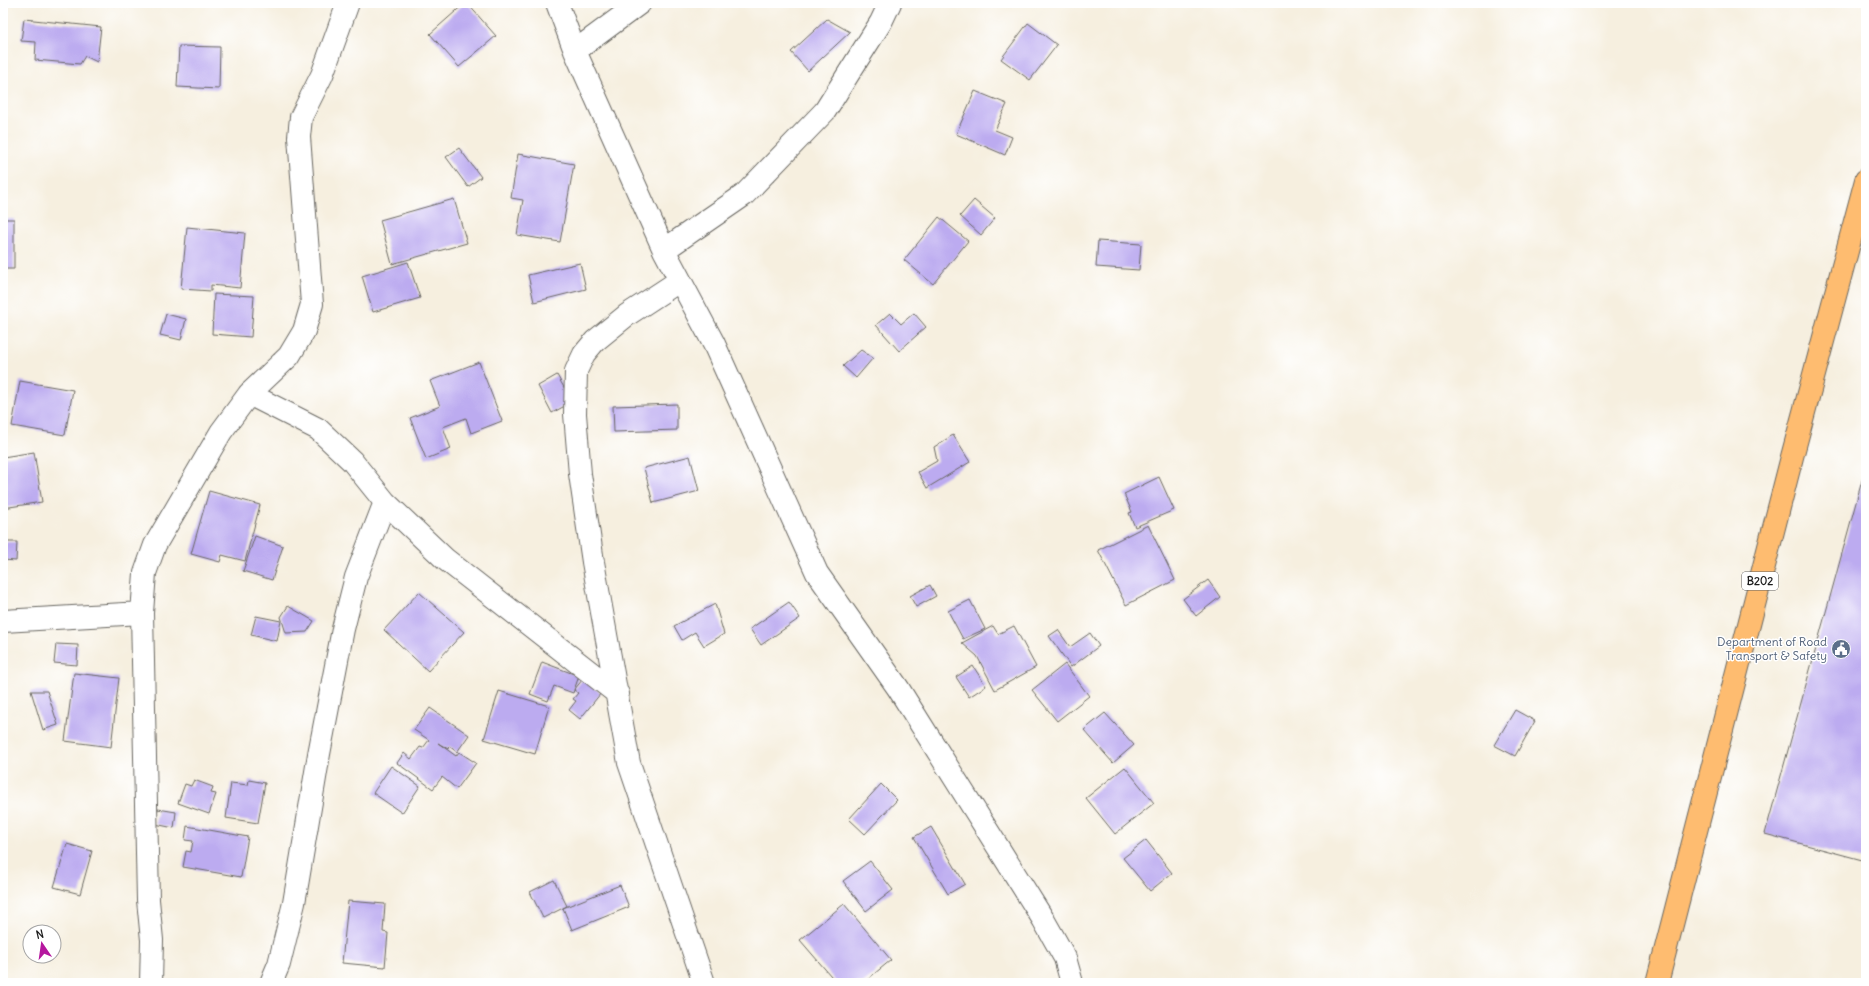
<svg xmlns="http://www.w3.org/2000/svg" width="1869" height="986" viewBox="0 0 1869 986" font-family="Delius,sans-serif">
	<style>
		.building { fill: #bcabf0 }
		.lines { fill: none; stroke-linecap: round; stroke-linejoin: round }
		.minor-casing { stroke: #686660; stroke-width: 24 }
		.major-casing { stroke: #686660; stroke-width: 24 }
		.minor { stroke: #fff; stroke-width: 22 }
		.major { stroke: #febc70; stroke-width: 22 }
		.labels { text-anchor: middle; stroke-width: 3; stroke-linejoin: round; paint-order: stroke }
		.shield { fill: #fff; stroke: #606060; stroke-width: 1 }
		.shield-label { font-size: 11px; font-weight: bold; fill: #1c1c1c }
		.service-label { font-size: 12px; fill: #4e5e75; stroke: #fff; text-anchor: end }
	</style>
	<rect width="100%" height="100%" fill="#fff"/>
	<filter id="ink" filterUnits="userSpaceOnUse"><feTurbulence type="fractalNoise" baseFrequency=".025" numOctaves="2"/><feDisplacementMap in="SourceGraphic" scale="8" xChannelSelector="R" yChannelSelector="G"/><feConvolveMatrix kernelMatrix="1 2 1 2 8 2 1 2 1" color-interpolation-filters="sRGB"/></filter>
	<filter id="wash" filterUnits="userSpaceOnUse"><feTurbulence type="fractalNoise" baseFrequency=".012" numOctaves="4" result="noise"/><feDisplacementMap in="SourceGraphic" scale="16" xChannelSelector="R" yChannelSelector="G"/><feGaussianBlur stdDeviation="0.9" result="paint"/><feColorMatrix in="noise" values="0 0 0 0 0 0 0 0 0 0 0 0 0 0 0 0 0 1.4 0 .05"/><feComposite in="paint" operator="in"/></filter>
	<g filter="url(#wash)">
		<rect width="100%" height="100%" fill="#f6efdf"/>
		<g id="blocks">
			<path class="building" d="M465,3H467L496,36L459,67L430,34Z
				M24,19L101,27L97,62L85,56L80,64L35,60L36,42L21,41Z
				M827,19L850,32L808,71L791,52Z
				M1028,23L1057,45L1030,80L1001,59Z
				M179,46L220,47L219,89L177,87Z
				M975,91L1007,104L995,130L1012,137L1005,155L956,134Z
				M459,148L481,177L468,187L446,157Z
				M518,154L574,164L560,242L517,235L523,200L511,198Z
				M454,199L467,243L392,264L380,220Z
				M974,200L995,218L981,235L960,216Z
				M939,217L968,241L933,284L904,260Z
				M3,219H14V269H3Z
				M187,227L245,233L240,288L211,285V291L181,289Z
				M1098,241L1141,244L1139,270L1096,267Z
				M408,262L420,298L373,312L362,276Z
				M580,263L586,289L534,302L528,275Z
				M214,294L254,296L251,337L212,334Z
				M890,313L901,324L914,313L926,327L899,351L876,325Z
				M166,314L186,319L181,340L160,335Z
				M861,350L873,358L856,378L843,366Z
				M479,362L502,421L471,433L466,418L443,427L451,449L426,459L410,418L440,406L430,381Z
				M557,375L572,402L552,413L538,386Z
				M20,381L73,390L65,435L12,426Z
				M677,404V430L614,432L613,406Z
				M953,435L970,462L927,488L918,472L937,461L934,447Z
				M34,452L42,502L3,508V457Z
				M690,456L699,491L653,503L644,468Z
				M1866,466V861L1765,834Z
				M1159,477L1174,510L1135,527L1129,513L1132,512L1124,494Z
				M209,491L260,505L245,561L222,555L220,562L191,554Z
				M1148,525L1175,580L1126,605L1098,550Z
				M255,536L283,546L272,580L243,571Z
				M3,542H17L16,561L3,560Z
				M1208,580L1220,597L1196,616L1183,599Z
				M930,585L936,596L916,607L910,596Z
				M419,592L464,632L428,671L384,630Z
				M970,600L985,629L963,639L948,611Z
				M789,602L800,618L761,645L750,629Z
				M715,604L724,634L704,646L695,632L682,640L674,626Z
				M288,606L314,621L307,632L286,633L281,617Z
				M256,616L281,621L277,641L251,635Z
				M993,626L998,634L1014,626L1036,667L995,690L977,656L962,643Z
				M1058,630L1070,647L1090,633L1099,646L1071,667L1049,636Z
				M56,644L78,645L77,665L54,663Z
				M542,662L579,676L573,693L554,686L548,701L530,694Z
				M1065,664L1089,696L1057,721L1032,690Z
				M973,666L986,686L969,697L956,677Z
				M74,673L119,678L111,747L65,741Z
				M583,679L601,693L580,719L569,710L576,701L573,699L578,693L574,690Z
				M31,691H47L58,725L43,730Z
				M499,691L549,706L535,754L484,739Z
				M430,708L469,735L457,752L449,746L448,749L438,743L456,756L459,752L476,763L457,789L442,777L433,789L397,763L404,753L411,759L420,747L423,748L429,740L414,730Z
				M1515,710L1535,721L1515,756L1494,745Z
				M1105,713L1134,745L1113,763L1084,730Z
				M391,766L420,786L402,813L373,793Z
				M1125,767L1154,803L1115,834L1086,798Z
				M194,780L213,787L211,793L216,794L209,814L178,803L185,784L191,786Z
				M249,780L265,783L258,823L226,818L231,783L248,785Z
				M881,784L897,800L865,834L849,819Z
				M158,809L176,812L174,828L155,824Z
				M187,826L248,837L241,877L183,867L186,851L191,852L193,841L185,840Z
				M931,827L965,884L948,894L914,837Z
				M1146,840L1172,873L1150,891L1123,858Z
				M67,844L92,851L80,894L54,887Z
				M870,861L893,890L866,911L843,881Z
				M554,880L567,906L543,918L530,892Z
				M620,885L629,907L572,930L563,908Z
				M348,901L385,904L383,932L388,933L385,967L342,963Z
				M844,904L891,960L863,983H837L800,940Z"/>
		</g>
	</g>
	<g filter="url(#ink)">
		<use href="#blocks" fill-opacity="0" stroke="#686660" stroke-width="1"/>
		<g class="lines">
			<defs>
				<path id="minor" d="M557,3L575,51L664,250L714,344L817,573L898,688L1043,919L1065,958L1072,983
					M575,51L640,3
					M664,250L744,195L825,111L881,22L890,3
					M679,281L627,315L595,341L584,354L576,371L575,414L580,474L593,562L629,763L704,983
					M249,394L289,356L304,331L312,304L299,137L301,117L322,75L348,3
					M3,621L142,613
					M151,983L152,940L148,900L142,613L145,573L155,545L221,432L249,394L318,429L352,461L385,502L445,559L618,694
					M271,983L279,964L294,903L319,754L343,629L356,577L385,502"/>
				<path id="major" d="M1657,983L1792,457L1866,180"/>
			</defs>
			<use href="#minor" class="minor-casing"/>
			<use href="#major" class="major-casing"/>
			<use href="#minor" class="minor"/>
			<use href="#major" class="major"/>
		</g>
	</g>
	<defs>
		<symbol id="civic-disc" viewBox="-11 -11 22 22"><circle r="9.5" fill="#5c6f8a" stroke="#fff"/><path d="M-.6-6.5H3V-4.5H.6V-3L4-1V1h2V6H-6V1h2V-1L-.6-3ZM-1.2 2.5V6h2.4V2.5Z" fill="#fff"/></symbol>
	</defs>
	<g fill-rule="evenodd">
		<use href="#civic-disc" x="1830" y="638" width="22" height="22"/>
	</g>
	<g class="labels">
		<rect class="shield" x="1742" y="572" width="36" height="18" rx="3"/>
		<g class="shield-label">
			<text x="1760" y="585">B202</text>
		</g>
		<g class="service-label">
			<text x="1827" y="646">Department of Road<tspan x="1827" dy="14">Transport &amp; Safety</tspan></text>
		</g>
	</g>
	<rect width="1869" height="986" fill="none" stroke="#fff" stroke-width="16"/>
	<g transform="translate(42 944) rotate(347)"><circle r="19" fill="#ffffff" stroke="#a4a4a4"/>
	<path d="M0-3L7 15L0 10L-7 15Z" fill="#b5179e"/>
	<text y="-6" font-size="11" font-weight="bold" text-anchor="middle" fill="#1c1c1c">N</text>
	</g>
</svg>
